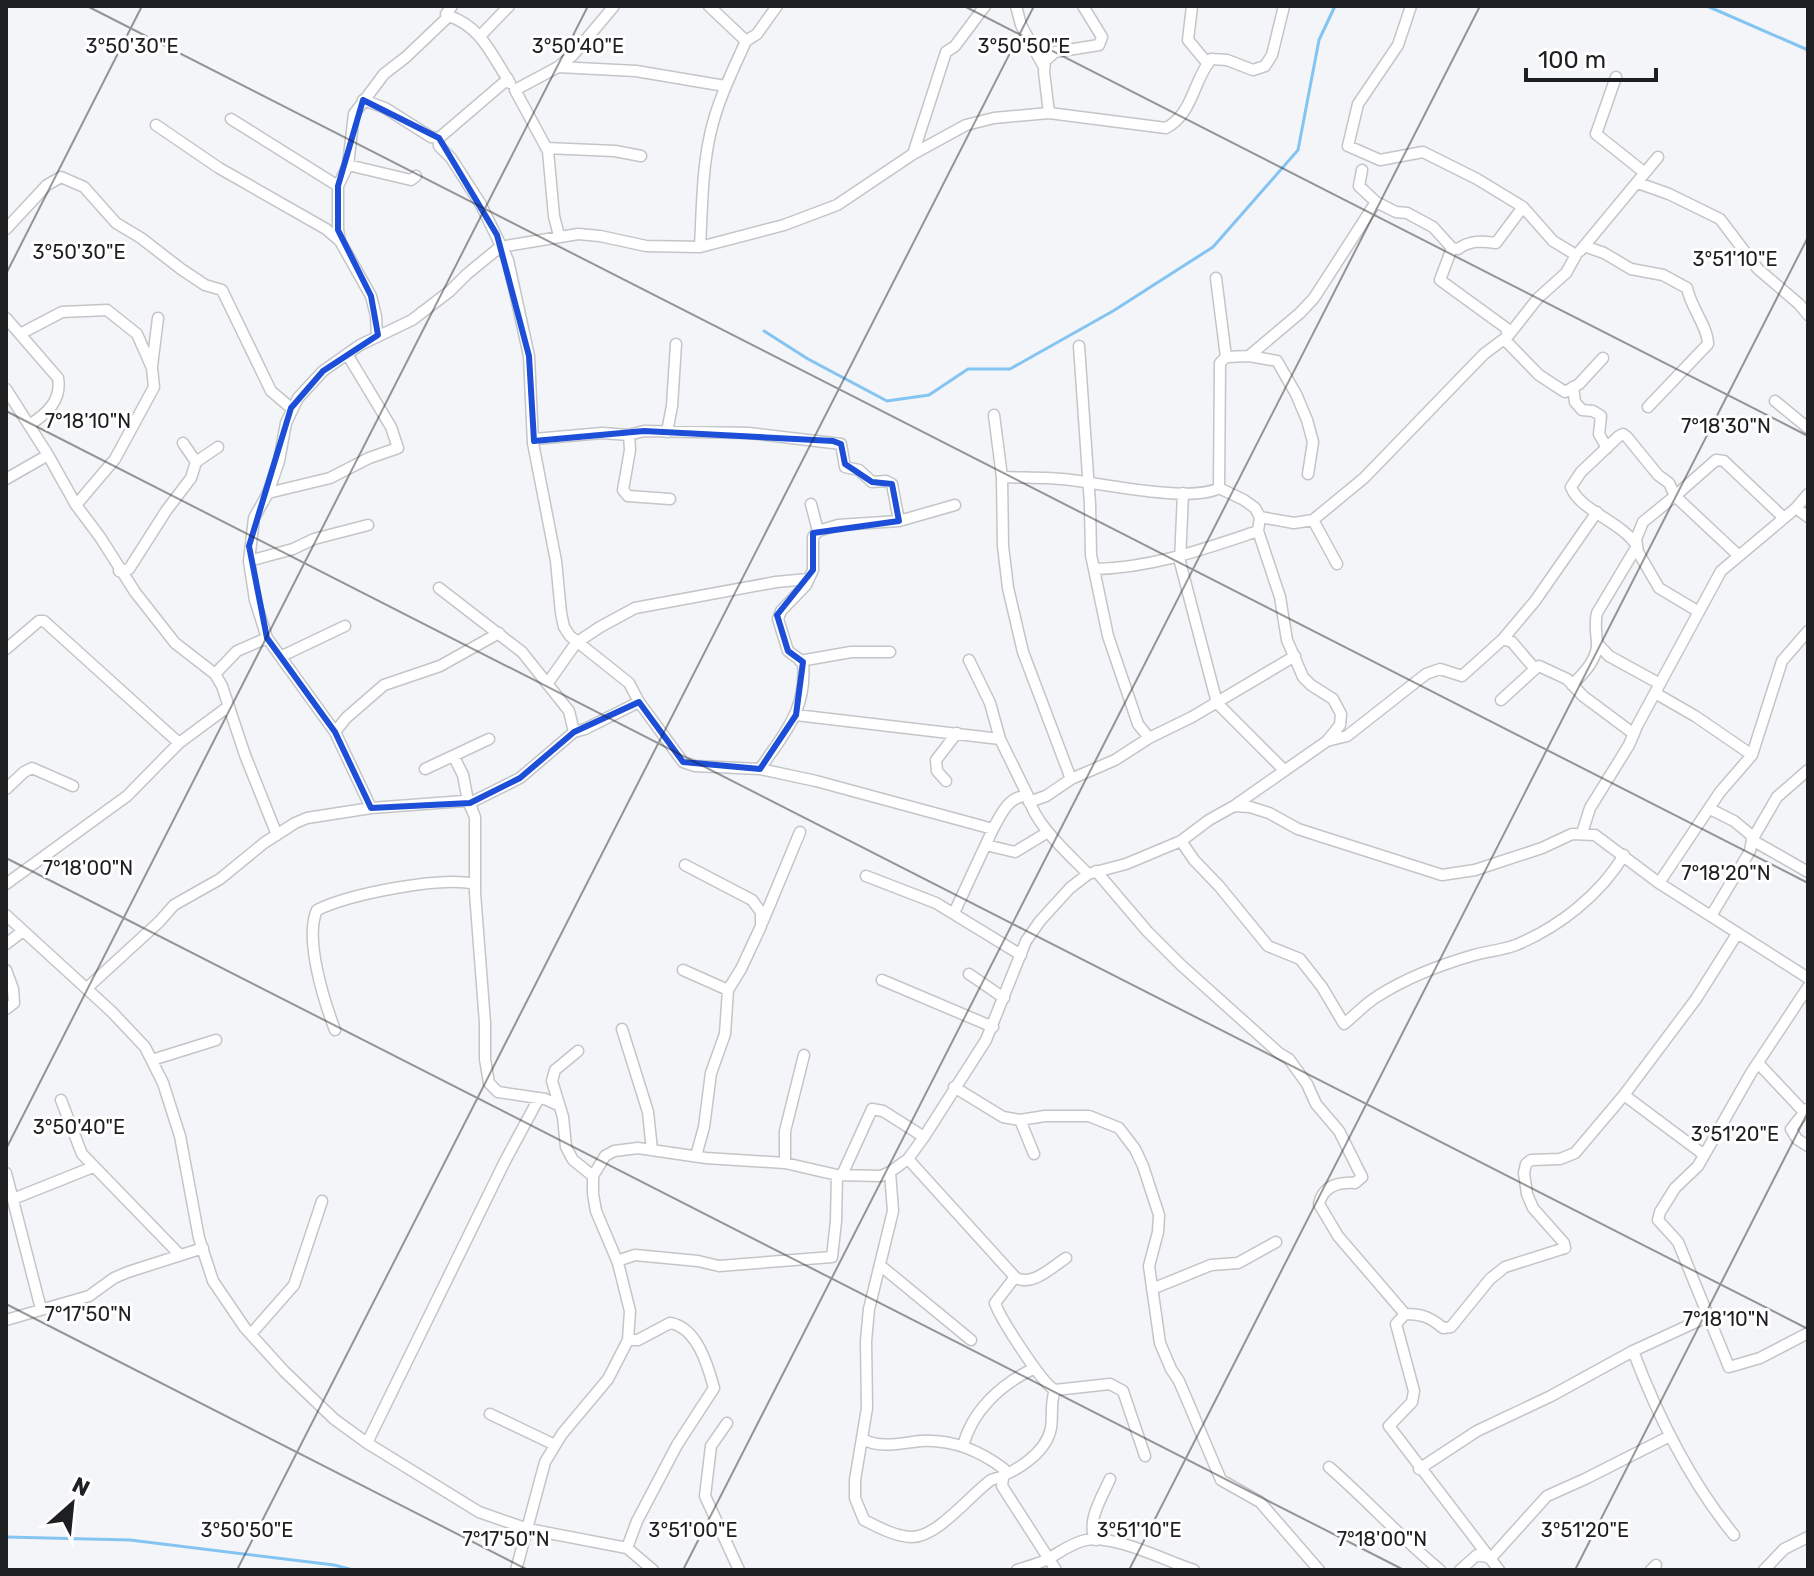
<svg xmlns="http://www.w3.org/2000/svg" width="1814" height="1576" viewBox="0 0 1814 1576" font-family="Rubik,sans-serif">
	<style>
		.lines { fill: none; stroke-linecap: round; stroke-linejoin: round }
		.stream { stroke: #84c4f2; stroke-width: 3 }
		.minor-casing { stroke: #c3c5c7; stroke-width: 13 }
		.minor { stroke: #fff; stroke-width: 10 }
		.marked { fill: none; stroke: #1d4ed8; stroke-width: 6; stroke-linejoin: round }
		.ticks { fill: none; stroke: #1e1f20; stroke-width: 2; stroke-opacity: 0.45 }
		.ticks-label { font-size: 20px; text-anchor: middle; fill: #1e1f20; stroke: #fff; stroke-width: 6; stroke-linejoin: round; paint-order: stroke }
	</style>
	<rect width="100%" height="100%" fill="#f3f5f8"/>
	<g class="lines">
		<path class="stream" d="M1707,6L1808,50
			M764,331L808,359L887,401L929,395L968,369H1010L1113,311L1213,247L1298,150L1319,40L1335,6
			M6,1537L130,1540L334,1565L353,1570"/>
		<defs>
			<path id="minor" d="M1016,6L1021,25L1044,67
				M1192,6L1188,40L1208,64
				M1411,6L1398,45L1358,104L1348,146L1380,160L1423,152L1477,179L1523,207
				M449,16C482,27 492,56 510,83
				M481,35L509,6
				M746,41L757,34L777,6
				M558,67L573,55L614,6
				M1616,77L1596,134L1645,173
				M508,79L439,138V146L451,158L480,203L508,260L529,356L533,443L556,561L561,613L564,627L570,636L629,683L639,702L683,762L695,766L760,769L816,781L993,829C1001,814 1009,795 1028,796C1034,824 1069,854 1088,874
				M363,100L385,108L431,137L439,138
				M1049,113L1044,72L1045,61L1055,52L1099,45L1102,37L1083,6
				M231,119L338,186
				M156,125L219,168L326,229L340,241
				M546,148L615,151L641,156
				M913,154L946,52L955,46L985,6
				M348,165L411,180L416,176
				M1638,183L1669,194L1720,219L1758,269L1799,304L1808,315
				M6,229L47,185L61,177L84,187L116,223L141,238L181,269L205,285L222,290L271,391L291,408
				M559,236L554,216L548,151L515,90L558,67L636,71L725,86
				M1584,246L1604,253L1631,269L1663,275L1687,288C1691,308 1708,327 1708,344L1648,407
				M700,247C702,210 702,171 710,135C717,102 732,72 746,41L709,6
				M1452,248L1440,280L1506,328L1508,336
				M1580,251L1658,157
				M1216,278L1226,357
				M6,318L58,378C62,400 47,414 29,425
				M20,334L62,312L107,310L137,334L152,368L154,387L115,459L76,505
				M377,336L376,316L371,296L340,241L338,230V186L348,165L354,114L384,74L406,57L449,16L446,14L452,6
				M1504,339L1539,375L1565,392L1579,384L1603,358
				M1079,346L1090,504L1091,555L1108,636L1138,724L1149,738
				M1249,356L1277,361L1296,394L1307,420L1313,442L1308,474
				M152,366L158,318
				M1573,387L1575,402L1582,410L1593,411L1601,416L1599,434L1607,448
				M6,389L48,455L76,505L100,537L135,592L175,643L215,674L222,686L245,755L277,835
				M1775,401L1808,428
				M994,415L1002,477L1003,546L1008,588L1023,652L1071,779L1046,796L1029,802
				M667,432L672,406L676,344
				M629,435L630,450L623,490L628,496L670,499
				M534,439L602,433L629,435L644,431L749,433L841,444L845,467L859,470L872,482L886,481L892,484L899,521
				M196,462L218,447
				M1002,477C1025,478 1048,477 1071,480C1103,484 1193,503 1219,488L1244,500L1255,508L1260,517L1258,531L1280,597L1287,640L1303,677L1311,685L1333,699L1341,714L1340,725L1327,741
				M6,479L48,455
				M1219,488L1220,363L1226,357L1249,356L1300,313L1314,298L1376,202
				M268,493L330,478L369,458L398,448L391,427L347,354
				M1183,493L1180,562L1217,703L1284,770
				M1796,508L1808,517
				M1597,512L1535,601L1503,639L1512,642L1535,669L1539,666L1567,679L1583,696L1634,734
				M1260,517L1294,523L1313,520L1364,478L1484,354L1508,336L1538,298L1566,273L1576,255L1553,241L1523,207L1496,243C1482,241 1470,240 1458,249L1452,248L1433,227L1407,213L1396,212L1376,202L1359,186L1362,170
				M1313,520L1337,564
				M818,531L838,525L899,521L955,505
				M1738,555L1675,496L1716,460L1724,461L1784,518
				M249,561L293,549L314,539L368,525
				M1094,569C1152,568 1204,549 1258,531
				M119,571L129,569L166,511L191,478L196,462L183,443
				M439,588L522,652L569,711L574,732
				M1597,643L1609,656L1660,684
				M6,649L39,621H44L179,743
				M282,656L345,626
				M969,660L990,703L1000,739
				M800,661L851,652H890
				M215,674L237,651L267,638
				M547,684L576,643L600,627L635,608L776,582L808,579
				M1572,685C1582,675 1596,661 1597,646C1597,634 1594,625 1597,613L1637,546C1621,521 1580,511 1571,487L1581,472L1619,436L1623,434L1627,437L1658,475L1669,483L1675,496L1643,522L1636,539L1638,552L1659,588L1699,612
				M1655,693L1695,716L1752,755
				M1501,700L1535,669
				M796,715L1000,739L1028,796
				M335,732L346,718L384,685L440,666L499,633
				M454,757L463,775L468,801L475,817V893L485,1023V1059L489,1083L498,1092L545,1099L558,1105
				M425,769L489,739
				M760,769C785,732 807,710 803,662L788,651L778,619L781,611L806,585L813,570V537L818,531L811,504
				M1071,779L1115,760L1149,738L1192,717L1295,656
				M946,781L937,771L936,760L957,733
				M6,789L24,772L32,768L73,786
				M470,803L520,778L574,732L585,729L639,702
				M1234,806L1327,741L1347,736L1426,674L1440,669L1462,676L1503,639
				M371,808L335,732L267,638L255,600L249,561L254,518L268,493L279,461L286,423L298,398L323,371L360,345L412,320L450,291L467,274L500,247L578,234L600,236L646,246L700,247L784,225L837,205L913,154L966,125L994,118L1049,113L1166,128C1193,114 1193,81 1211,59L1227,60L1253,70L1265,66L1272,55L1284,6
				M1710,809L1734,821L1751,835L1752,840L1777,797L1808,770
				M1582,833L1590,808L1629,745L1637,726L1721,571L1796,508L1808,494
				M1181,841L1194,860L1219,886L1268,946L1300,959L1322,987L1344,1024C1355,1015 1366,1003 1378,996C1406,978 1443,964 1474,955C1488,951 1503,950 1516,945C1559,927 1600,895 1624,855
				M986,845L1015,852L1048,832
				M685,865L752,900L761,912V926L741,969L728,990L725,1034L711,1073L704,1127L696,1156
				M1096,871L1147,931L1181,965L1279,1053L1289,1059L1307,1084L1316,1104L1339,1131L1362,1177L1355,1183C1338,1182 1323,1186 1319,1204L1338,1236L1405,1314
				M866,876L936,903L1021,955
				M1659,883L1720,792L1752,755L1782,661L1808,631
				M6,884L127,796L179,743L229,706
				M954,913L993,829
				M6,915L112,1012L145,1047L163,1083L180,1136L199,1238L213,1281L245,1328L284,1371L334,1419L367,1443L479,1512L528,1529L627,1548L653,1570
				M1711,916L1750,851L1752,840L1808,872
				M763,921L800,832
				M6,944L23,931
				M6,970L13,989L14,1003L6,1009
				M683,970L728,990
				M969,974L1004,998
				M882,980L993,1027
				M1808,987L1751,1073L1698,1166L1675,1188L1660,1212L1658,1220L1678,1242L1729,1367L1760,1358L1808,1333
				M87,988L159,922L174,905L220,879L264,843L295,823L307,818L371,808L464,801L470,803L472,809
				M622,1029L648,1112L652,1150
				M335,1030C324,1001 304,938 317,910C350,894 440,876 475,884
				M578,1051L555,1070L552,1081L563,1117L566,1147L573,1160L593,1176
				M152,1060L216,1040
				M1758,1063L1804,1112
				M954,1087L1003,1117L1020,1120L1045,1116H1089L1119,1128L1135,1149L1143,1166L1159,1215L1158,1232L1149,1266L1160,1343L1171,1369L1179,1381L1221,1480L1260,1502L1319,1570
				M1624,1095L1703,1154
				M61,1100L82,1154L180,1255
				M1807,1109L1791,1129L1797,1139L1808,1146
				M1020,1120L1034,1154
				M908,1159L1015,1277L995,1303C1000,1318 1042,1384 1055,1390L1110,1384L1123,1391L1145,1456
				M785,1163V1131L804,1055
				M890,1172L893,1211L869,1309L866,1341L867,1408L855,1480V1498L864,1520C878,1527 894,1536 911,1537C937,1538 970,1495 991,1480C1014,1473 1046,1454 1051,1428C1053,1415 1050,1403 1055,1390
				M6,1173L41,1309
				M842,1175L872,1109L883,1111L924,1137
				M13,1199L93,1167
				M617,1261L635,1255L698,1261L719,1266L832,1257L836,1221L837,1175
				M881,1266L971,1340
				M1015,1277C1031,1288 1052,1267 1066,1258
				M1152,1289L1211,1265L1238,1263L1276,1242
				M6,1320L89,1296L114,1278L128,1272L203,1248
				M251,1334L294,1285L322,1201
				M1633,1351C1658,1417 1689,1480 1734,1535
				M490,1414L555,1445
				M727,1423L711,1446L705,1496L739,1570
				M863,1439C879,1449 902,1443 920,1441C952,1439 979,1450 1004,1469L1002,1486L1056,1570
				M367,1443L504,1163L539,1098
				M963,1446C972,1411 1001,1384 1033,1369
				M1329,1467C1367,1500 1401,1538 1440,1570
				M1419,1469L1477,1431L1551,1396L1633,1351L1709,1316
				M1096,1540C1085,1523 1103,1495 1110,1479
				M627,1548L637,1521L677,1445L714,1388C708,1366 697,1327 670,1323L638,1340H628
				M516,1570L545,1462L562,1434L608,1379L628,1340L630,1311L618,1263L596,1211L593,1194V1176L605,1156L614,1151L638,1148L706,1158L785,1163L837,1175L881,1176L890,1172L908,1159L924,1137L986,1040L1026,941L1040,921L1070,888L1088,874L1126,864L1181,841L1209,820L1234,806L1250,807L1269,813L1298,829L1442,875L1475,870L1542,848L1572,834L1595,835L1659,883L1808,978
				M1017,1570C1026,1567 1037,1564 1046,1560C1059,1553 1071,1543 1086,1540C1114,1534 1166,1561 1194,1570
				M1460,1570L1477,1555L1491,1558L1547,1496L1585,1479L1670,1436
				M1499,1570L1389,1426L1412,1402L1414,1391L1396,1324L1405,1314C1422,1314 1430,1317 1443,1328L1451,1327L1490,1279L1505,1267L1565,1248L1564,1243L1533,1208L1527,1194L1524,1173L1526,1164L1531,1160L1560,1159L1575,1153L1624,1095L1696,999L1737,934
				M1651,1570L1656,1565
				M1764,1570L1784,1549L1808,1537"/>
		</defs>
		<use href="#minor" class="minor-casing"/>
		<use href="#minor" class="minor"/>
	</g>
	<path class="marked" d="M363,100L439,138L497,235L529,356L534,441L644,431L833,441L841,444L845,464L872,482L892,484L899,521L813,533V570L777,615L788,651L803,662L796,715L760,769L683,762L639,702L574,732L520,778L470,803L371,808L335,732L267,638L249,546L291,408L323,371L378,335L371,296L338,230V186Z"/>
	<path class="ticks" d="M87,6L1808,883M964,6L1808,436M6,274L142,6M6,411L1808,1329M6,858L1404,1570M6,1149L588,6M6,1304L528,1570M237,1570L1034,6M683,1570L1480,6M1129,1570L1808,237M1575,1570L1808,1112"/>
	<g class="ticks-label">
		<text x="132" y="53">3°50'30"E</text>
		<text x="578" y="53">3°50'40"E</text>
		<text x="1024" y="53">3°50'50"E</text>
		<text x="79" y="259">3°50'30"E</text>
		<text x="1735" y="266">3°51'10"E</text>
		<text x="88" y="428">7°18'10"N</text>
		<text x="1726" y="433">7°18'30"N</text>
		<text x="88" y="875">7°18'00"N</text>
		<text x="1726" y="880">7°18'20"N</text>
		<text x="79" y="1134">3°50'40"E</text>
		<text x="1735" y="1141">3°51'20"E</text>
		<text x="88" y="1321">7°17'50"N</text>
		<text x="1726" y="1326">7°18'10"N</text>
		<text x="247" y="1537">3°50'50"E</text>
		<text x="693" y="1537">3°51'00"E</text>
		<text x="1139" y="1537">3°51'10"E</text>
		<text x="1585" y="1537">3°51'20"E</text>
		<text x="1382" y="1546">7°18'00"N</text>
		<text x="506" y="1546">7°17'50"N</text>
	</g>
	<rect width="1814" height="1576" fill="none" stroke="#1e1f20" stroke-width="16"/>
	<g transform="translate(72 1504) rotate(27)" stroke="#ffffff" stroke-width="6" paint-order="stroke">
	<path d="M0-6L14 30L0 20L-14 30Z" fill="#1e1f20"/>
	<text y="-12" font-size="22" font-weight="bold" text-anchor="middle" fill="#1e1f20">N</text>
	</g>
	<path d="M1526 68v12h130v-12" fill="none" stroke="#1e1f20" stroke-width="4"/>
	<text x="1538" y="68" font-size="24" fill="#1e1f20" stroke="#ffffff" stroke-width="6" paint-order="stroke">100 m</text>
</svg>
